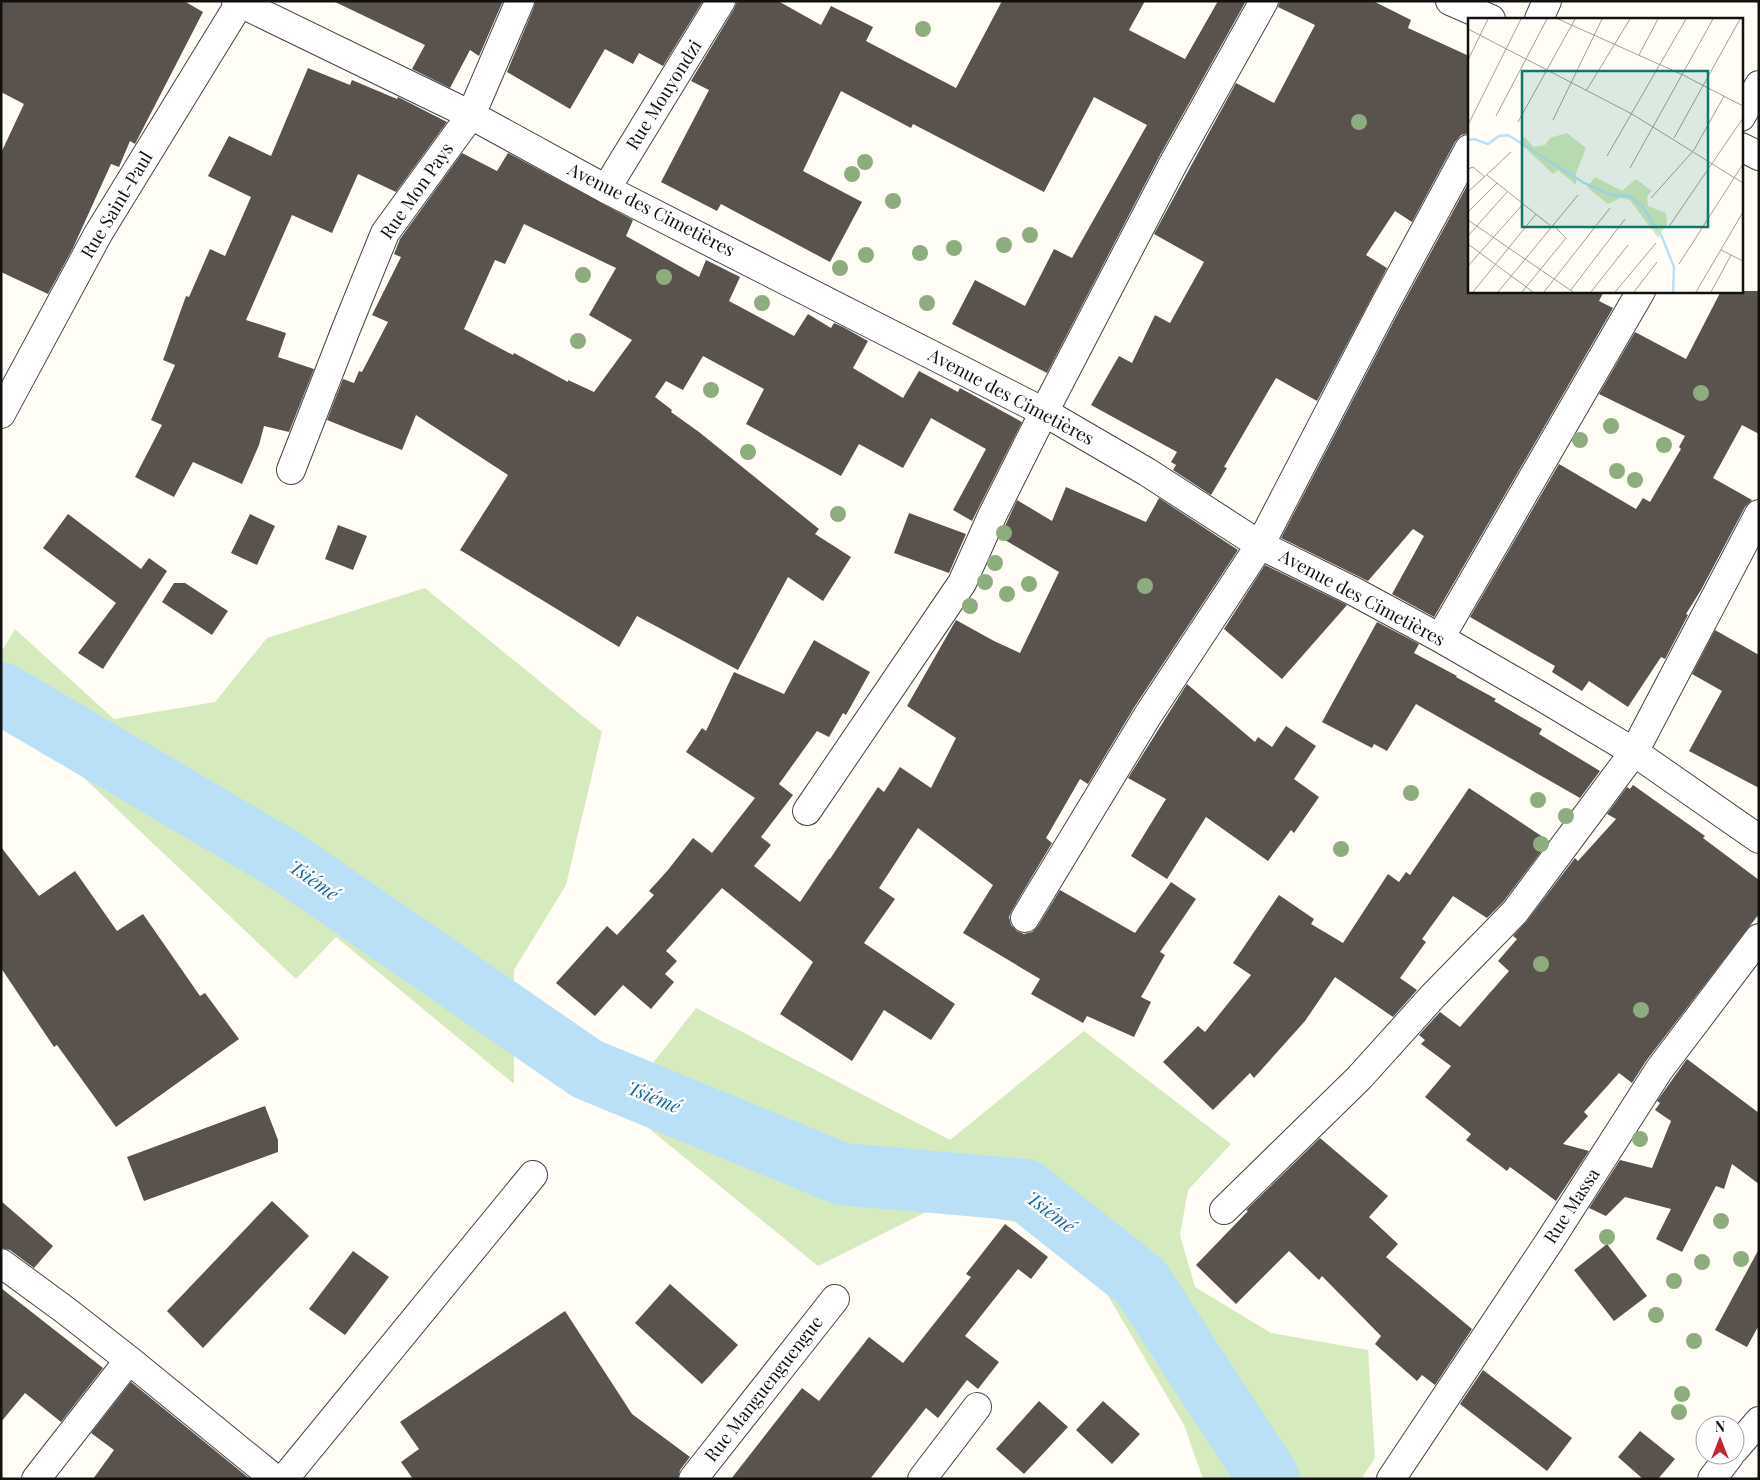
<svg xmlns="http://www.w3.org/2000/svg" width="1760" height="1480" viewBox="0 0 1760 1480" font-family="'Playfair Display',serif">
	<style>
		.green { fill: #d5ebbd }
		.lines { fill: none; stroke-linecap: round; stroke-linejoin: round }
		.river { stroke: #b9e0f7; stroke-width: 62 }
		.building { fill: #5a524d; fill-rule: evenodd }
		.minor-casing { stroke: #444; stroke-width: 30 }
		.minor { stroke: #fff; stroke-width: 28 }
		.tree { fill: #8dad7f }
		.labels { text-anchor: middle; stroke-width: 5; stroke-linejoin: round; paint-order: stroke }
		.street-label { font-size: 18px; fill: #111; stroke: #fff }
		.water-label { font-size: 19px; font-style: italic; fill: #1768a6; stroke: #fff }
		.inset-river { fill: none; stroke: #b9e0f7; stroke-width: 2.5 }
		.inset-road { fill: none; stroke: #a09f9a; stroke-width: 1 }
		.view { fill: #0f766e; fill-opacity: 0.15; stroke: #0f766e; stroke-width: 2.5 }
		.inset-edge { fill: none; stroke: #111; stroke-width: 2.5 }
	</style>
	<rect width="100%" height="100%" fill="#fffdf5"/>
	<path class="green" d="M425,588L602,732L566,885L514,970V1084L336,937L296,979L64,759L1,702V652L15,629L114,719L215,702L267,638Z
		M696,1008L950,1140L1084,1031L1231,1144L1188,1190L1180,1235L1195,1287L1271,1333L1368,1350L1375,1458L1361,1479H1203L1184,1425L1104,1289L1027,1224L934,1208L818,1266L620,1105Z"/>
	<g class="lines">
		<path class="river" d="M1,693L283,859L587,1069L842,1174L1025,1190L1141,1282L1269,1479"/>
	</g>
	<path class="building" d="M1,1H184L203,12L135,144L130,141L119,167L111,164L73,248L48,294L1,272V153L24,104L1,92Z
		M333,1H503L479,56L470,50L450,88L412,69L425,45Z
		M535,1H703L663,66L639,53L633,64L605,49L570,109L507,72L534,7Z
		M737,1H778L821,25L831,6L873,27L866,41L956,88L1002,1H1145L1129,30L1185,59L1218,1H1246L1159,157L1047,373L952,324L975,280L1025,306L1054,249L1072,258L1147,125L1094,97L1044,192L913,124L911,128L841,91L803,171L862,202L830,262L721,204L717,211L661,182L709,90L691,81L734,9Z
		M1280,1H1373L1411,20L1408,28L1469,56V133L1461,135L1455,142L1412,222L1395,211L1366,255L1387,268L1317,401L1276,378L1224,467L1227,468L1211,495L1173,470L1176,465L1171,462L1177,452L1091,405L1119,356L1132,363L1155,315L1170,323L1204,262L1154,234L1236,83L1274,103L1315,25L1278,7Z
		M308,68L350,85L352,80L397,99L398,97L447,122L396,192L358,174L332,233L292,215L246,320L286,333L278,357L314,369L289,432L264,426L259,445L242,484L193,462L174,497L135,477L162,425L151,420L175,365L163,360L186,296L189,297L210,249L225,256L251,197L208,176L229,136L271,156Z
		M462,153L497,171L508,153L633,220L626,236L699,277L706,260L740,277L729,301L794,336L808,314L831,328L834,323L843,327L868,341L853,368L903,398L919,371L958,392L960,388L1022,422L972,521L953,510L986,449L931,418L903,468L859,444L841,476L746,424L764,389L703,356L683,390L666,381L655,397L672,410L671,412L699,432L819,529L815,534L851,557L823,601L788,577L738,670L637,616L619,647L460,550L508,475L416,415L402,450L327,420L343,379L354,383L359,371L362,372L388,322L372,315L401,257L394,254L400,239ZM524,224L616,268L589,315L632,340L594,392L568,380V382L514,353L513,355L464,329L495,260L505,264Z
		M1469,182V291H1604L1599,301L1613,308L1434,617L1392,594L1424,536L1413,529L1368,581L1281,538L1398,313Z
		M1721,291H1759V434L1742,425L1713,478L1752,500L1745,507L1701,590L1686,614L1688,615L1665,659L1661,657L1628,707L1589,681L1582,691L1552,672L1555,666L1470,617L1559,464L1636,509L1643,498L1650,502L1681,449L1679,447L1685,436L1599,394L1635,332L1686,359Z
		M1066,487L1146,522L1159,498L1238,550L1135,706L1088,784L1080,779L1046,838L1052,843L1012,910L1009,917L1011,925L1017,931L1024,934L1032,932L1038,926L1060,890L1135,933L1171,882L1196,899L1160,952L1165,955L1141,997L1151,1002L1134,1037L1087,1016L1083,1023L1031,994L1040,979L963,933L993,885L918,828L879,888L895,899L864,943L955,1004L931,1040L884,1010L852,1061L780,1014L813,962L722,888L666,951L677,961L665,974L674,982L651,1009L623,985L595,1016L556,983L607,926L617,935L654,895L649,891L668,870L693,838L712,853L755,798L686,752L702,728L706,731L734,672L784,694L814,640L870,672L846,715L843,713L829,737L817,731L779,784L793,795L761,837L771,845L754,866L800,902L829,859H830L878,787L884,792L900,767L931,788L956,738L907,706L956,620L994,641L1020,653L1059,572L1000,537L1017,500L1052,521Z
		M909,513L966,534L949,573L894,553Z
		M68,514L141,569L149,558L167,571L103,669L78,653L116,603L43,548Z
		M250,514L275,526L257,565L231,553Z
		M338,525L367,536L353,570L325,559Z
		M1265,565L1347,605L1282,679L1224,629Z
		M174,583H185L228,611L212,635L162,602Z
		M1377,622L1419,644L1414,653L1457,676L1456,677L1496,699L1494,701L1542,729L1539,734L1600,771L1580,798L1416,704L1387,751L1374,744L1372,748L1322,722Z
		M1715,630L1759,655V788L1689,751L1722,691L1692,674Z
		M1187,684L1255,742L1258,737L1272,747L1286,726L1316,746L1294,779L1319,797L1294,833L1291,830L1268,861L1206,817L1167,879L1131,856L1166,799L1128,778Z
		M1633,785L1705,836L1703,838L1759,880V914L1646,1061L1632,1083L1619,1073L1584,1112L1588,1116L1563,1144L1589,1151L1556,1201L1510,1167L1507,1171L1466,1140L1471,1134L1425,1097L1451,1066L1421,1044L1425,1040L1419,1035L1440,1012L1460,1027L1509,971L1498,961L1517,939L1513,936L1527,921L1575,858L1578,861L1616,819L1607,814L1627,787L1630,789Z
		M1469,788L1549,841L1503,902L1487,918L1453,896L1422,939L1426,942L1400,978L1417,990L1393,1017L1335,977L1305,1021L1254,1078L1250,1073L1213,1110L1163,1062L1198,1026L1205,1032L1251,975L1233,963L1279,895L1314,919L1311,924L1343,943L1388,874L1399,882L1406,872L1410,875Z
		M1,847L39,896L75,871L117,931L143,914L200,996L205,993L239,1039L116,1127L57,1045L54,1047L1,968Z
		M1687,1059L1759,1113V1184L1732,1164L1724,1189L1716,1186L1682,1252L1656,1239L1671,1209L1625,1197L1606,1216L1589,1208L1620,1160L1652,1168L1671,1121L1655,1110L1660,1103L1657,1101Z
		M265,1106L278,1140V1152L144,1201L127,1157Z
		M1320,1138L1388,1196L1369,1217L1398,1244L1386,1257L1472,1329L1435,1385L1422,1375L1417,1381L1375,1344L1381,1336L1322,1276L1319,1280L1289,1251L1236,1304L1196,1265L1248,1211L1246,1210Z
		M1,1201L53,1246L34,1268L10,1250L1,1248Z
		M272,1201L309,1236L203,1348L167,1311Z
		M1005,1224L1048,1257L1031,1279L1018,1269L965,1336L999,1362L978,1389L967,1380L938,1418L926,1408L870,1479H731L802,1388L819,1401L869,1337L903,1363L971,1277L966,1274Z
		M1607,1244L1647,1296L1614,1321L1574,1270Z
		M1759,1249V1325L1747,1347L1715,1330Z
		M353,1251L389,1277L345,1335L309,1309Z
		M670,1284L738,1345L702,1384L635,1323Z
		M1,1288L103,1368L61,1422L25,1393L1,1422Z
		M565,1311L632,1414L690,1457L680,1470L678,1479H413L401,1462L419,1449L400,1422Z
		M1483,1370L1572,1438L1547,1471L1460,1404Z
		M131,1382L250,1479H93L114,1450L91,1433Z
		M1039,1401L1068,1427L1024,1474L996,1449Z
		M1103,1401L1140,1434L1112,1464L1076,1430Z
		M1640,1431L1675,1459L1658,1479H1643L1618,1457Z"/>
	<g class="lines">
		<defs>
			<path id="minor" d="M236,1L471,115L606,189L1044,412L1147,472L1260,545L1355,592L1440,638L1537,694L1634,752L1759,839
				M1450,1L1491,19
				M1539,19L1547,1
				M1741,117L1759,85
				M1741,147L1759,156
				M606,189L721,1
				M1,414L98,234L241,1
				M291,470L346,329L385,233L471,115L520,1
				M1440,638L1641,291
				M807,811L962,583L992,516L1044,412L1173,164L1264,1
				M1025,918L1148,715L1260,545L1384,306L1469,149
				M1224,1210L1359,1078L1433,996L1515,912L1634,752L1759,514
				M1,1263L65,1310L129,1360L275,1479
				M1735,1449L1759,1421
				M36,1479L129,1360
				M284,1479L533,1175
				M693,1479L835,1299
				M922,1479L977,1407
				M1391,1479L1549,1242L1659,1070L1759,938
				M1712,1479L1730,1455"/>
		</defs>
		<use href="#minor" class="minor-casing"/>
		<use href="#minor" class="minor"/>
	</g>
	<g class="tree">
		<circle cx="923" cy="29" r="8"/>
		<circle cx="1359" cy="122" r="8"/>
		<circle cx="865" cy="162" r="8"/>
		<circle cx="852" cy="174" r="8"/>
		<circle cx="893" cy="201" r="8"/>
		<circle cx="1030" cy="235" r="8"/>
		<circle cx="1004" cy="245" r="8"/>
		<circle cx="954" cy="248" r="8"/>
		<circle cx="920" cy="253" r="8"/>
		<circle cx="866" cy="255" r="8"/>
		<circle cx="840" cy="268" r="8"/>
		<circle cx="583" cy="275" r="8"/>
		<circle cx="664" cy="277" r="8"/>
		<circle cx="762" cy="303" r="8"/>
		<circle cx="927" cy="303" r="8"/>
		<circle cx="578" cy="341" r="8"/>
		<circle cx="711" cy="390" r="8"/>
		<circle cx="1701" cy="393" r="8"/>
		<circle cx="1611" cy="426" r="8"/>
		<circle cx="1580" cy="440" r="8"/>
		<circle cx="1664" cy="445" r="8"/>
		<circle cx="748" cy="452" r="8"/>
		<circle cx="1617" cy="471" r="8"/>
		<circle cx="1635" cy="480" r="8"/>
		<circle cx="838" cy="514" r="8"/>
		<circle cx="1004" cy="533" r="8"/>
		<circle cx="995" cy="563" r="8"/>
		<circle cx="985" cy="582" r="8"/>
		<circle cx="1029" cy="584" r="8"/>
		<circle cx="1145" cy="586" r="8"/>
		<circle cx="1007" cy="594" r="8"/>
		<circle cx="970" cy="606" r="8"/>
		<circle cx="1411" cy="793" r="8"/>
		<circle cx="1538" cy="800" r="8"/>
		<circle cx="1566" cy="816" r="8"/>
		<circle cx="1541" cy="844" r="8"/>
		<circle cx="1341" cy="849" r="8"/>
		<circle cx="1541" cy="964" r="8"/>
		<circle cx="1641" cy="1010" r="8"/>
		<circle cx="1640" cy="1139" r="8"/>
		<circle cx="1721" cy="1221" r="8"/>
		<circle cx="1607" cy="1237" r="8"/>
		<circle cx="1741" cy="1259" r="8"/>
		<circle cx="1702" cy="1262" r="8"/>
		<circle cx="1674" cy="1281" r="8"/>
		<circle cx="1656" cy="1315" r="8"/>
		<circle cx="1694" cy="1341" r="8"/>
		<circle cx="1682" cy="1394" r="8"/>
		<circle cx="1679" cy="1412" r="8"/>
	</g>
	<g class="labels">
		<g class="street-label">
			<text transform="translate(664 95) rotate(-58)" y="6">Rue Mouyondzi</text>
			<text transform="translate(417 191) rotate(-55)" y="6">Rue Mon Pays</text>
			<text transform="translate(117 205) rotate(-59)" y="6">Rue Saint-Paul</text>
			<text transform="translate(651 210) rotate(27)" y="6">Avenue des Cimetières</text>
			<text transform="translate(1011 397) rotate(28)" y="6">Avenue des Cimetières</text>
			<text transform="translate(1362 598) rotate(28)" y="6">Avenue des Cimetières</text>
			<text transform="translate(1572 1206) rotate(-57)" y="6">Rue Massa</text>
			<text transform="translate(764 1389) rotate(-52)" y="6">Rue Manguenguengue</text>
		</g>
		<g class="water-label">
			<text transform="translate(314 880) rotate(35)" y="7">Tsiémé</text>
			<text transform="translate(654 1097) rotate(22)" y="7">Tsiémé</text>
			<text transform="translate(1051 1212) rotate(37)" y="7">Tsiémé</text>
		</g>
	</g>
	<g transform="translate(1468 18)">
		<rect width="275" height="275" fill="#fffdf5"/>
		<path d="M99,115L118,130L108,155V167L90,152L85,156L52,125L56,119L66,129L77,127L82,120ZM127,159L154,173L168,161L184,173L179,178L180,188L198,195L199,206L190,220L162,182L153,180L140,186L119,169Z" fill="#d5ebbd"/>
		<path class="inset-river" d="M0,122L6,121L20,126L31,118L40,117L116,165L143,177L162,178L174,188L194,219L206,249L205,274"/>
		<path class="inset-road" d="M90,1L215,57L275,88M0,11L164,96L275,165M171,37L190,1M0,42L20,1M118,73L162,1M28,98L79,1M85,102L134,1M50,104L107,1M0,107L53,1M206,120L272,1M139,138L218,1M162,150L245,1M0,151L5,149L17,159M19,157L84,209M0,174L43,134M183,180L226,132L256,78M0,194L29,165M0,202L105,274M200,210L275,100M0,218L39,174M0,226L65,274M253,232L275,243M211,246L275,146M0,248L55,186M102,273L157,201M5,274L68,196M30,274L110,177M54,274L98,220L85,207M76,274L142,190M123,274L160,227M147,274L188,225M166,274L189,244M228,274L275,194M243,274L263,237"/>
		<path class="view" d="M54,53H240V209H54Z"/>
		<rect width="275" height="275" class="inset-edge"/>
	</g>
	<rect width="1760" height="1480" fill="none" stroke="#111111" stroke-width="5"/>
	<g transform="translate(1720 1440)"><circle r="24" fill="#ffffff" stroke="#a0a0a0"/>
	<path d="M0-4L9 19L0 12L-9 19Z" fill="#c4262e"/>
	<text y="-8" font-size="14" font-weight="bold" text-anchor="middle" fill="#111111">N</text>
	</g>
</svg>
